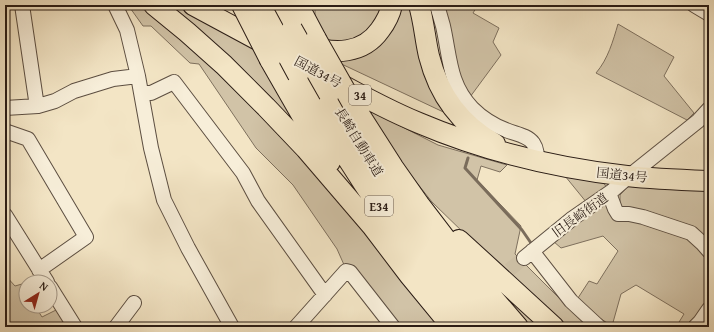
<svg xmlns="http://www.w3.org/2000/svg" width="714" height="332" font-family="'Gentium Book Plus','Noto Serif JP',serif">
  <rect width="100%" height="100%" fill="#f3e5c5"/>
  <filter id="stains"><feTurbulence type="fractalNoise" baseFrequency=".005" numOctaves="4"/><feColorMatrix values="0 0 0 0 .2 0 0 0 0 .09 0 0 0 0 .02 0 0 0 .5 -.17"/></filter>
  <radialGradient id="worn" r=".72"><stop offset=".6" stop-color="#630" stop-opacity="0"/><stop offset="1" stop-color="#630" stop-opacity=".3"/></radialGradient>
  <!-- green -->
  <path fill="#d1c3a7" stroke="#7e705e" d="M128,5h19l59,53 144,151 93,118h-43l-48,-59 -7,-1 -8,-18 -44,-64 -37,-37 -57,-84 -9,-1 -39,-37h-8z
    M164,5h12l81,43 47,87z
    M315,5h70l-11,22 -28,17h-20l-11,-21z
    M398,5h15l41,112 -121,-57z
    M442,5h36l-5,8 26,15 -6,14 8,13 -31,42 -12,-23z
    M618,24l56,33 -10,19 30,37 -7,7 -91,-47c12,-14 17,-32 22,-49z
    M365,108l73,37 69,20 -7,7 -19,-6 -4,14 44,46 -6,28 66,66 9,7h-26l-24,-20 -108,-105 -38,-48z
    M565,176l38,6 4,6 -20,15z
    M630,184l79,5v53l-89,-33v-14z
    M607,204l85,35 13,12 4,14v32l-2,8 -17,22h-14l8,-13 -48,-29 -15,9 -9,32 -20,-13 -14,-15 11,-17 8,3 21,-33 -15,-15 -42,12 -8,-7 43,-33z
    M476,262l69,65h-18z
    M5,275l10,11 7,-2 4,7v15h9l7,11 14,-7 12,17h-63z"/>
  <g fill="none" stroke-linecap="round" stroke-linejoin="round">
    <!-- stream -->
    <path stroke="#7a6c5b" stroke-width="3" d="M468,158l-3,10 57,62 9,13
      M603,323l5,4"/>
    <!-- minor-tunnel -->
    <path stroke="#cbbda2" stroke-width="14" stroke-dasharray="14 7" stroke-linecap="butt" d="M493,283l31,-25"/>
    <defs>
      <path id="minor" d="M22,5l14,95 2,6
        M115,5l12,25 11,46 13,72 13,52 24,48 44,79
        M437,5c2,7 4,14 6,21 7,31 6,58 29,82 10,10 21,17 34,22 9,4 21,5 27,13 4,6 4,12 4,18
        M694,5l15,9
        M141,93h10l23,-11 69,91 15,28 67,94
        M5,108l33,-2 17,-5 19,-10 39,-12 25,-3
        M5,131l23,8 58,98 -47,33
        M609,193l6,16 3,5h11l14,3 48,16 11,10 7,8
        M5,215l42,67
        M532,251l39,50 28,26
        M524,258l49,-40 39,-27 16,-14 70,-56 11,-12
        M50,287l25,40
        M116,327l18,-24
        M296,327l50,-56 4,1 43,55
        M695,327l5,-5 9,-13"/>
      <path id="highway" d="M154,5l33,27 37,33 42,42 40,42 66,77 38,50 42,51
        M193,5l76,41
        M279,5l13,24
        M298,5l18,34
        M419,5c5,17 6,34 10,51 10,40 31,68 66,88
        M308,45c26,10 55,9 72,-15 6,-8 10,-16 12,-25
        M270,60l35,61 25,41
        M298,75c17,30 34,60 53,89 36,58 79,111 123,163
        M335,81c27,15 55,30 84,42 66,28 137,45 208,53 27,3 55,4 82,5
        M329,94l34,57 33,49 65,86 35,41
        M354,106l39,61 26,37 55,72 44,51
        M459,240l95,87"/>
    </defs>
    <!-- minor casing -->
    <use href="#minor" stroke="#5c4e41" stroke-width="16"/>
    <!-- highway casing -->
    <use href="#highway" stroke="#2a1c15" stroke-width="22"/>
    <!-- minor -->
    <use href="#minor" stroke="#f7eed9" stroke-width="14"/>
    <!-- highway -->
    <use href="#highway" stroke="#f3e5c5" stroke-width="20"/>
    <defs>
      <path id="highway-bridge" d="M242,5l28,55
        M264,12l34,63
        M292,29l37,65
        M316,39l38,67"/>
    </defs>
    <!-- highway-bridge casing -->
    <use href="#highway-bridge" stroke="#2a1c15" stroke-width="22" stroke-linecap="butt"/>
    <!-- highway-bridge -->
    <use href="#highway-bridge" stroke="#f3e5c5" stroke-width="20"/>
  </g>
  <g text-anchor="middle" dominant-baseline="central" stroke-width="4" stroke-linejoin="round" paint-order="stroke">
    <!-- shield labels -->
    <g fill="#f7eed9" stroke="#685b50" stroke-width="1">
      <rect x="349" y="85" width="22" height="20" rx="3"/>
      <rect x="365" y="196" width="28" height="20" rx="3"/>
    </g>
    <g font-size="12" font-weight="bold" fill="#2a1c15">
      <text x="360" y="95">34</text>
      <text x="379" y="206">E34</text>
    </g>
    <!-- street labels -->
    <g font-size="13" fill="#2a1c15" stroke="#f7eed9">
      <text transform="translate(318 72) rotate(28)">国道34号</text>
      <text transform="translate(359 142) rotate(58)">長崎自動車道</text>
      <text transform="translate(622 175) rotate(6)">国道34号</text>
      <text transform="translate(580 215) rotate(-36)">旧長崎街道</text>
    </g>
  </g>
  <!-- margin -->
  <rect width="714" height="332" fill="none" stroke="#f3e5c5" stroke-width="20"/>
  <rect x="6" y="6" width="702" height="320" fill="none" stroke="#2a1c15" stroke-width="2"/>
  <rect x="10" y="10" width="694" height="312" fill="none" stroke="#2a1c15"/>
  <!-- north arrow -->
  <g transform="translate(38 294) rotate(37)"><circle r="19" fill="#f7eed9" stroke="#a59a8b"/>
  <path d="M0-3L7 15L0 10L-7 15Z" fill="#8f2418"/>
  <text y="-6" font-size="11" font-weight="bold" text-anchor="middle" fill="#2a1c15">N</text>
  </g>
  <rect width="100%" height="100%" filter="url(#stains)"/>
  <rect width="100%" height="100%" fill="url(#worn)"/>
</svg>
